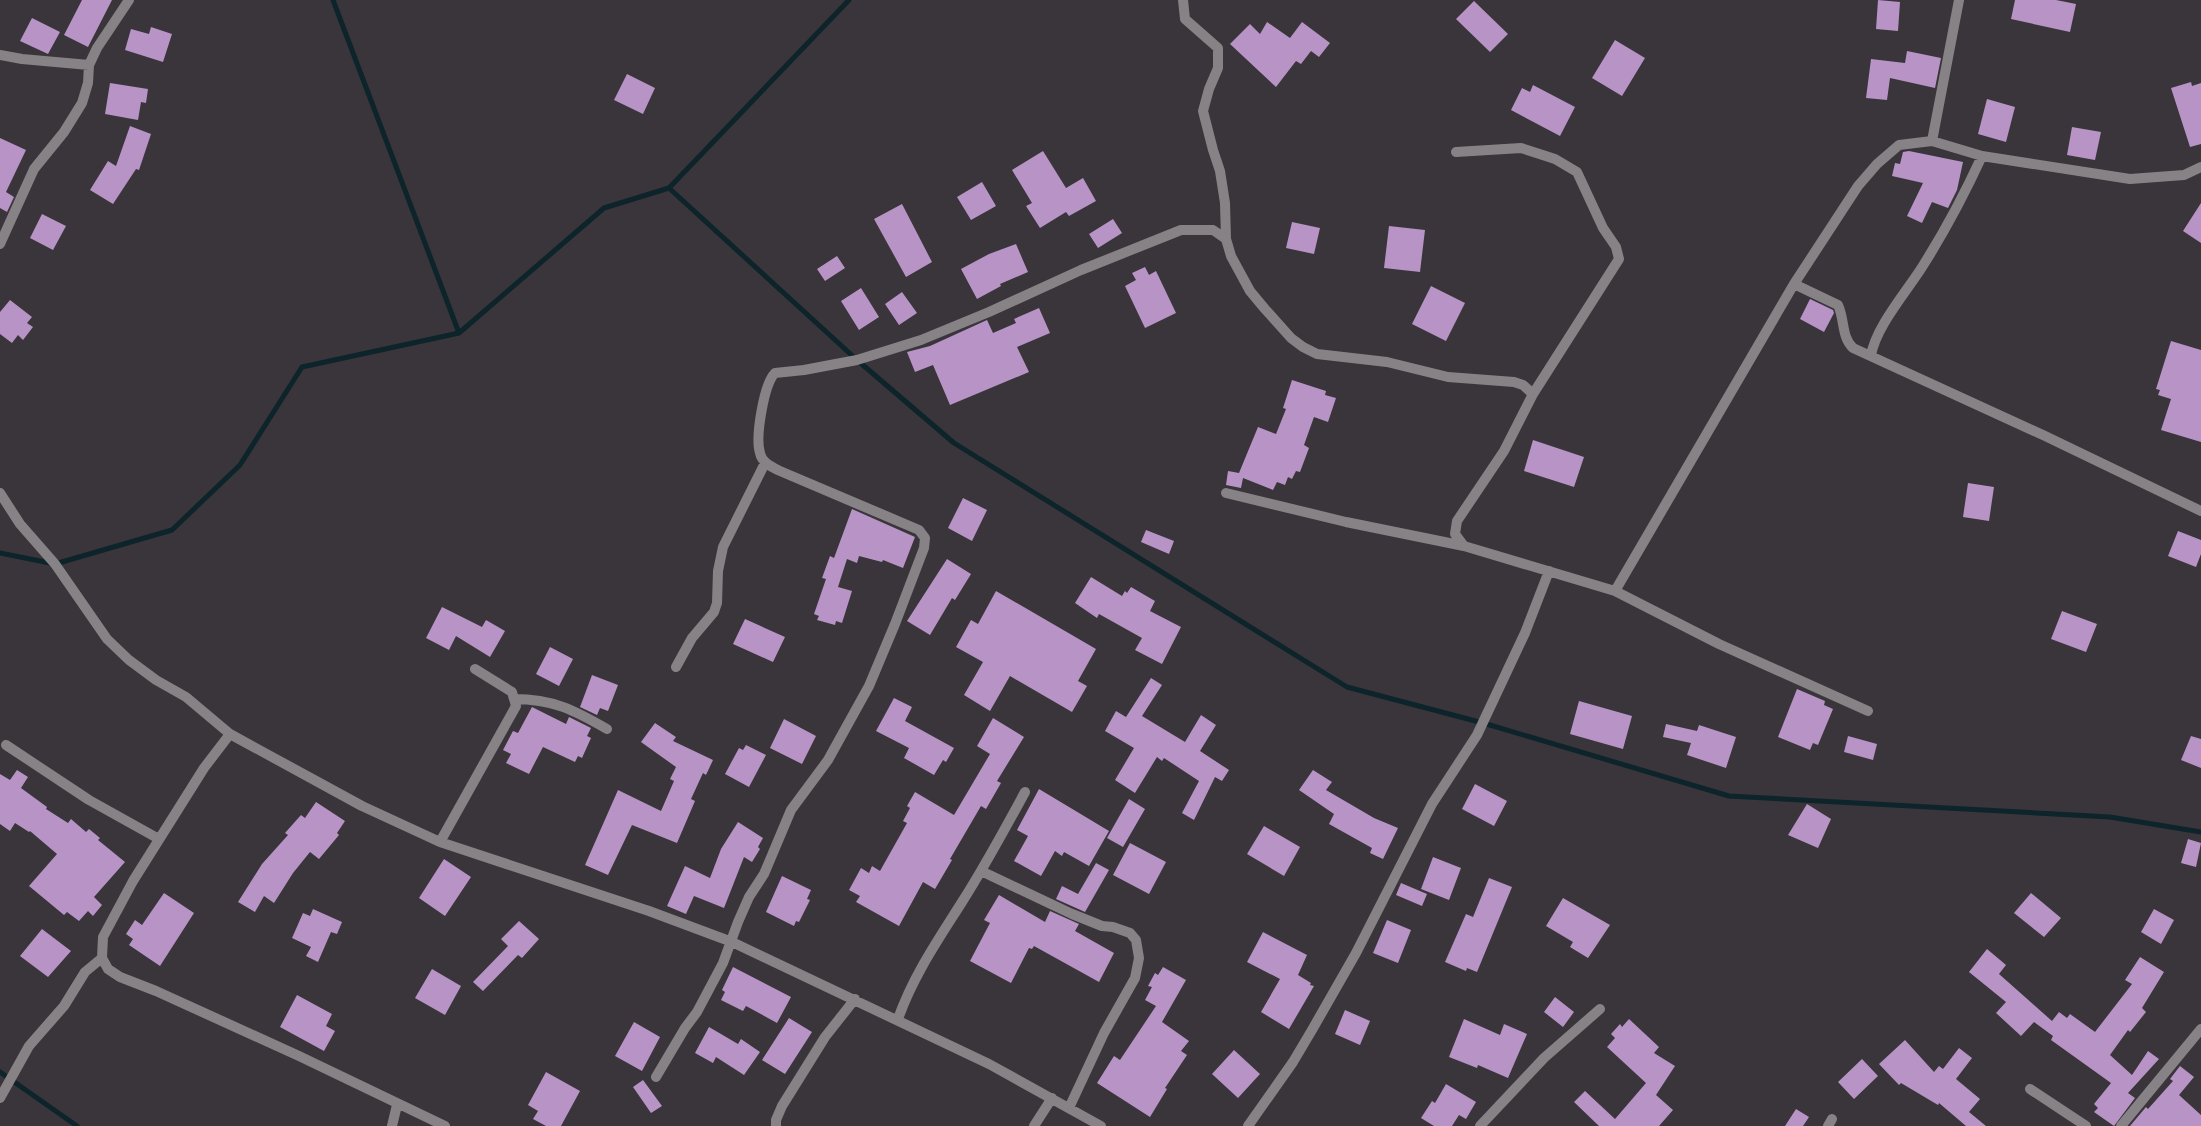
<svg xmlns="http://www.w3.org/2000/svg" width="2201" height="1126" font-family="Helvetica,sans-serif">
  <rect width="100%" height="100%" fill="#39353b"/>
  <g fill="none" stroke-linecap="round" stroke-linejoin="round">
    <!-- stream -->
    <path stroke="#0c242a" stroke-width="5" d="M333,0l126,333
      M669,188l188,172 97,83 393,244 136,36 246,73 381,21 91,15
      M0,553l55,11 117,-34 68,-65 62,-98 157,-34 145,-125 65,-20 180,-188
      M0,1072l77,54"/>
  </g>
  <!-- building -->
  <path fill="#b794c5" d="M82,0h30l-24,47 -24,-12z
    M1878,0l22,2 -2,29 -22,-2z
    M2015,0h41l20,4 -6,28 -59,-13z
    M1474,1l34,33 -18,18 -34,-33z
    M32,18l28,14 -12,22 -28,-13z
    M1267,22l23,16 12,-16 28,21 -11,14 -8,-6 -10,13 -5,-3 -20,26 -46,-43 20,-20 10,10z
    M151,27l21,7 -9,28 -38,-12 6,-21 18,5z
    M1615,40l30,18 -23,38 -30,-18z
    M1907,51l34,7 -6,30 -45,-10 -3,22 -21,-2 5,-39 34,4z
    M627,74l28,14 -12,26 -29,-14z
    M2191,82l1,4 9,-3v61l-11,3 -19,-59z
    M110,83l38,6 -2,14 -5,-1 -3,18 -33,-6z
    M1533,85l42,22 -15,29 -49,-26 11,-22 8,4z
    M1987,99l28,8 -9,35 -28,-8z
    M130,126l21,8 -12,36 -3,-1 -23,35 -23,-14 18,-29 8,5z
    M2072,127l29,5 -6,28 -28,-5z
    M0,138l26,12 -20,42 8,5 -7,15 -7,-4z
    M1043,151l23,37 17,-10 13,23 -27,15 -3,-4 -26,16 -14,-22 6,-3 -20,-33z
    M1909,151l54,11 -6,28 -9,18 -16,-6 -10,21 -15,-7 16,-33 -31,-7 3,-13 5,1 3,-12z
    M982,182l14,24 -25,14 -14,-23z
    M2201,203v40l-18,-12z
    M902,204l30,58 -26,15 -32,-58z
    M42,214l24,12 -13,24 -23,-12z
    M1113,219l9,14 -24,15 -9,-14z
    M1292,222l28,6 -6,26 -28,-6z
    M1389,226l36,4 -5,42 -36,-4z
    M1016,244l12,28 -28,12 1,2 -24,13 -16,-30 28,-15z
    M837,256l8,12 -20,13 -8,-12z
    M1145,267l4,8 7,-4 20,42 -31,15 -20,-42 11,-6 -4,-7z
    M1431,286l34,17 -19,38 -34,-17z
    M861,288l18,29 -20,13 -18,-29z
    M902,292l15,21 -18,12 -14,-21z
    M1810,299l23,11 1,3 -10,19 -24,-13z
    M10,300l22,17 -5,6 6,4 -10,13 -5,-5 -6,8 -12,-9v-22z
    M1039,308l11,25 -33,14 12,25 -79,33 -17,-40 -18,7 -8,-20 23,-6 57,-26 6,13 23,-10 -2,-4z
    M2171,341l30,9v92l-40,-12 10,-31 -13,-4 2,-5 -4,-1z
    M1292,380l34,11 -1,4 11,3 -8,24 -14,-5 -10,28 5,3 -9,24 -4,-1 -4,8 -4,-2 -3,8 -8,-3 -4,8 -30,-12 -2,10 -15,-3 2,-14 11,2 19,-46 18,7 10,-25 -3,-1z
    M1533,440l51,17 -10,30 -50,-16z
    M1968,483l26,4 -5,34 -26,-4z
    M963,498l24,12 -15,31 -24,-13z
    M852,509l63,28 -12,31 -20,-8 -1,2 -23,-6 -2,7 -10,-4 -9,28 14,4 -10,32 -6,-2 -1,4 -18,-5 2,-4 -5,-2 12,-35 -4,-1 8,-22 4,2z
    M1146,530l28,11 -5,13 -28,-12z
    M2178,531l23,9v14l-5,13 -28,-11z
    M947,559l24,15 -16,26 -3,-2 -22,37 -23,-14z
    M1091,577l31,19 3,-5 2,2 4,-6 24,14 -5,10 31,16 -19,37 -27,-14 7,-12 -43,-24 -2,4 -22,-15z
    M996,591l100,58 -18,32 9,5 -15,26 -62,-36 -20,35 -26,-16 19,-33 -27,-15 15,-27 7,4z
    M442,607l40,20 4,-7 19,11 -15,26 -34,-21 -7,14 -23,-12z
    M2062,611l35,13 -11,28 -35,-13z
    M745,619l40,18 -12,25 -40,-18z
    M550,647l23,12 -14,27 -23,-12z
    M592,675l26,10 -10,26 -8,-3 -3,7 -17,-8z
    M1151,678l11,7 -20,31 43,26 16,-27 15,10 -16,26 29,19 -7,11 -7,-4 -21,43 -12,-7 17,-32 -35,-23 -2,3 -5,-4 -22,36 -20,-13 19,-32 -29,-17 11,-20 10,6z
    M1797,689l28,12 -1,4 9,4 -15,36 -5,-2 -3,7 -32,-13z
    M894,698l18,9 -7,14 49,27 -8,14 -3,-2 -9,15 -30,-17 5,-10 -33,-17z
    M1579,701l53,15 -9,33 -53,-15z
    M532,707l34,17 3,-7 22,11 -4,8 4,2 -9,20 -4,-2 -3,6 -32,-15 -14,27 -23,-11 5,-9 -8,-4 10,-19 5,2z
    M993,718l31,19 -27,44 4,2 -15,26 -5,-3 -31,53 2,1 -17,29 -12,-7 -24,44 -43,-24 4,-6 -11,-6 12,-22 8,5 3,-7 8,5 27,-48 -4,-2 7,-13 -3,-2 8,-14 39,23 36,-61 -13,-8z
    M784,719l32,17 -14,28 -32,-16z
    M655,723l21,14 -3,4 40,19 -7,15 -3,-2 -12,26 4,2 -18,42 -45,-18 -24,50 -23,-10 33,-75 43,21 13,-30 -4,-2 6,-12 -35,-25z
    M1666,724l31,7 2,-6 37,12 -10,31 -39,-13 4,-12 -28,-6z
    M1848,736l29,8 -4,16 -29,-8z
    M2191,736l10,3v29l-20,-8z
    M746,745l20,10 -17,32 -24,-13 14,-26 4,2z
    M17,770l11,7 -7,11 26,19 -1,2 22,14 3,-4 15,13 3,-3 11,9 -2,2 27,22 -31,35 8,8 -9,11 -5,-5 -9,10 -12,-9 -3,3 -35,-29 28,-32 -27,-23 -1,1 -14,-9 -5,8 -10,-7v-50l10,6z
    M1313,770l19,12 -6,8 48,28 24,10 -15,31 -13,-6 2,-5 -43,-24 5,-10 -35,-24z
    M1475,784l32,17 -13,25 -32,-17z
    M1039,789l70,42 -20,35 -25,-14 -2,4 -7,-5 -14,25 -27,-15 14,-25 -11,-6z
    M1129,799l16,10 -22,38 -16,-9z
    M316,802l29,19 -8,12 2,2 -20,24 -9,-7 -17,21 -19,30 -10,-7 -9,16 -17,-10 24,-38 26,-29 -3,-2 16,-18 4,3z
    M1807,804l24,15 -13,29 -30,-13z
    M738,822l25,16 -5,9 2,2 -8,13 -8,-5 -20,51 -30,-12 -8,18 -19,-8 18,-40 25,12 11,-29z
    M1264,826l36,21 -16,29 -37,-22z
    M2188,839l13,4 -5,24 -15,-4z
    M1130,843l36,19 -17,32 -36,-19z
    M1433,857l28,11 -12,32 -28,-11z
    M444,859l27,18 -26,39 -26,-18z
    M1096,863l13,7 -24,42 -29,-13 6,-13 16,8z
    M782,876l29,14 -4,9 3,1 -11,22 -3,-1 -2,5 -28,-14z
    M1489,878l23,9 -35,85 -10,-4 -1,3 -21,-9 21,-48 7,3z
    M1401,883l26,11 -5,12 -26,-11z
    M164,893l30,20 -34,53 -31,-21 4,-6 -7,-5 9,-14 7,5z
    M2031,893l30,25 -17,19 -30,-24z
    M999,895l46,27 5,-11 29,13 -4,7 39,22 -15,29 -65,-36 -2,3 -3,-1 -18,35 -41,-22 20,-38 -6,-3z
    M1563,898l47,27 -22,33 -18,-11 3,-5 -27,-16z
    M313,909l29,13 -5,12 -6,-2 -13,30 -12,-6 5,-9 -19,-9 11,-25 7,3z
    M2154,909l20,11 -13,24 -20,-12z
    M1387,920l24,10 -13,33 -25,-10z
    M519,921l20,18 -17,19 -4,-3 -35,36 -10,-9 35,-36 -7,-7z
    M42,929l29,22 -23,26 -28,-21z
    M1263,932l44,23 -9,20 13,8 -1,2 4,1 -25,43 -28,-17 19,-33 -33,-17z
    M1987,949l19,16 -7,9 53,47 7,-9 8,6 3,-4 25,18 37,-48 -7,-4 15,-23 24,15 -22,36 4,4 -16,20 -2,-2 -18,25 22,20 16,-24 11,8 -31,34 7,5 -21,28 -20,-14 4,-4 -4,-4 17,-21 -60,-43 2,-4 -19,-14 -13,14 -25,-23 10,-11 -37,-30z
    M733,967l58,30 -14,26 -31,-17 -3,5 -22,-11 4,-8 -3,-2z
    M1163,967l23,13 -24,42 27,19 -8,10 6,4 -22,33 2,1 -17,28 -53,-34 17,-27 6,4 36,-54 -11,-6 7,-13 -4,-1 7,-13 3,2z
    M432,969l29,17 -16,29 -30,-17z
    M297,995l35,19 -6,12 9,5 -11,20 -44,-24z
    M1555,997l19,15 -11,15 -19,-15z
    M1345,1010l25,11 -10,24 -25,-11z
    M789,1018l23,14 -27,42 -23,-14z
    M1464,1019l36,16 4,-11 23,10 -19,44 -30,-13 -1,3 -28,-11z
    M1629,1019l30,28 -5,6 21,13 -19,29 17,15 -14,16h-60l-25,-24 11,-11 30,28 31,-36 -39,-36 8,-9 -4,-4 9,-10 2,3z
    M634,1022l26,15 -18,34 -27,-15z
    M709,1027l29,17 3,-5 19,13 -16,23 -28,-18 -3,6 -18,-10z
    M1905,1040l29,32 5,-6 4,3 16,-21 13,10 -16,21 24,20 -11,13 17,14h-20l-27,-23 -1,2 -37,-22 -2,2 -20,-21z
    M1234,1050l26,24 -22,24 -26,-24z
    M1862,1059l16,17 -24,23 -16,-17z
    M2180,1066l14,11 -15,18 22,20v11h-71l16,-19 2,2 25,-28 -3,-2z
    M546,1072l34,19 -19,35h-15l-13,-7 5,-8 -10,-6z
    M643,1080l19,26 -11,7 -18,-26z
    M1446,1084l30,18 -10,17 -7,-4 -7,11h-18l-13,-8 11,-17 3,2z
    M1796,1109l13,8 -6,9h-18z"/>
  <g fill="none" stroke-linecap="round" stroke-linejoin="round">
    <!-- street -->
    <path stroke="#868285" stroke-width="10" d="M1183,0l2,19 33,29v20l-9,21 -6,22 10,39 7,21 5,32 1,36 5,17 19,35 15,18 26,29 12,9 14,7 70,8 61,15 66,5 9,3 10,9
      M0,55l22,4 67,6
      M1932,141l27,-141
      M1456,152l65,-4 34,11 22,13 26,56 13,19 3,12 -86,135 -29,57 -47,70 -2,13 9,12
      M0,244l34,-75 30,-37 18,-29 6,-20 1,-18 8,-17 32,-48
      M1794,284l44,21c7,15 3,31 15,43l190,87 158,76
      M1871,356c4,-29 38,-67 53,-92 22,-35 41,-71 58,-108
      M0,493l20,31 35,40 52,75 22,21 27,20 30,17 44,37 132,72 78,36 209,69 83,31 257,122 112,62
      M1226,493l120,29 118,24 151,45 104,53 149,67
      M1615,591l179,-307 64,-98 19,-22 22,-19 33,-4 50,15 148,23 54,-4 17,-8
      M676,667l16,-29 22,-26 3,-9 1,-32 5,-24 42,-84
      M514,699c39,0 60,11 93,30
      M230,734l-26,34 -71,113 -30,56 -1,21 6,11 12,8 36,14 143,65 146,70
      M6,745l83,55 70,39
      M440,842l76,-136 -4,-14 -37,-23
      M981,871l91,43 30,12 11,1 17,6 6,7 3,18 -4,20 -31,55 -35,75
      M898,1019c15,-43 40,-79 64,-117 23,-36 43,-73 63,-110
      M656,1077l29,-49 12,-16 26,-49 15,-41 11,-25 15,-23 27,-64 37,-50 41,-74 26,-62 29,-76 1,-10 -6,-8 -139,-59c-8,-4 -18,-8 -20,-18 -5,-16 4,-69 15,-80l29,-3 53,-10 64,-20 68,-28 92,-42 100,-40h32l13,9
      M2030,1089l56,37
      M0,1098l29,-52 35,-40 21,-34 17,-14
      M392,1126l5,-21
      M776,1126v-6l6,-14 43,-69 30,-38
      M1034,1126l18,-28
      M1248,1126l45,-64 19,-32 44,-77 76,-149 45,-69 48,-102 24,-62
      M1480,1126l64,-68 56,-49
      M1828,1126l4,-7
      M2121,1126l80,-97"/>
  </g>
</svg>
